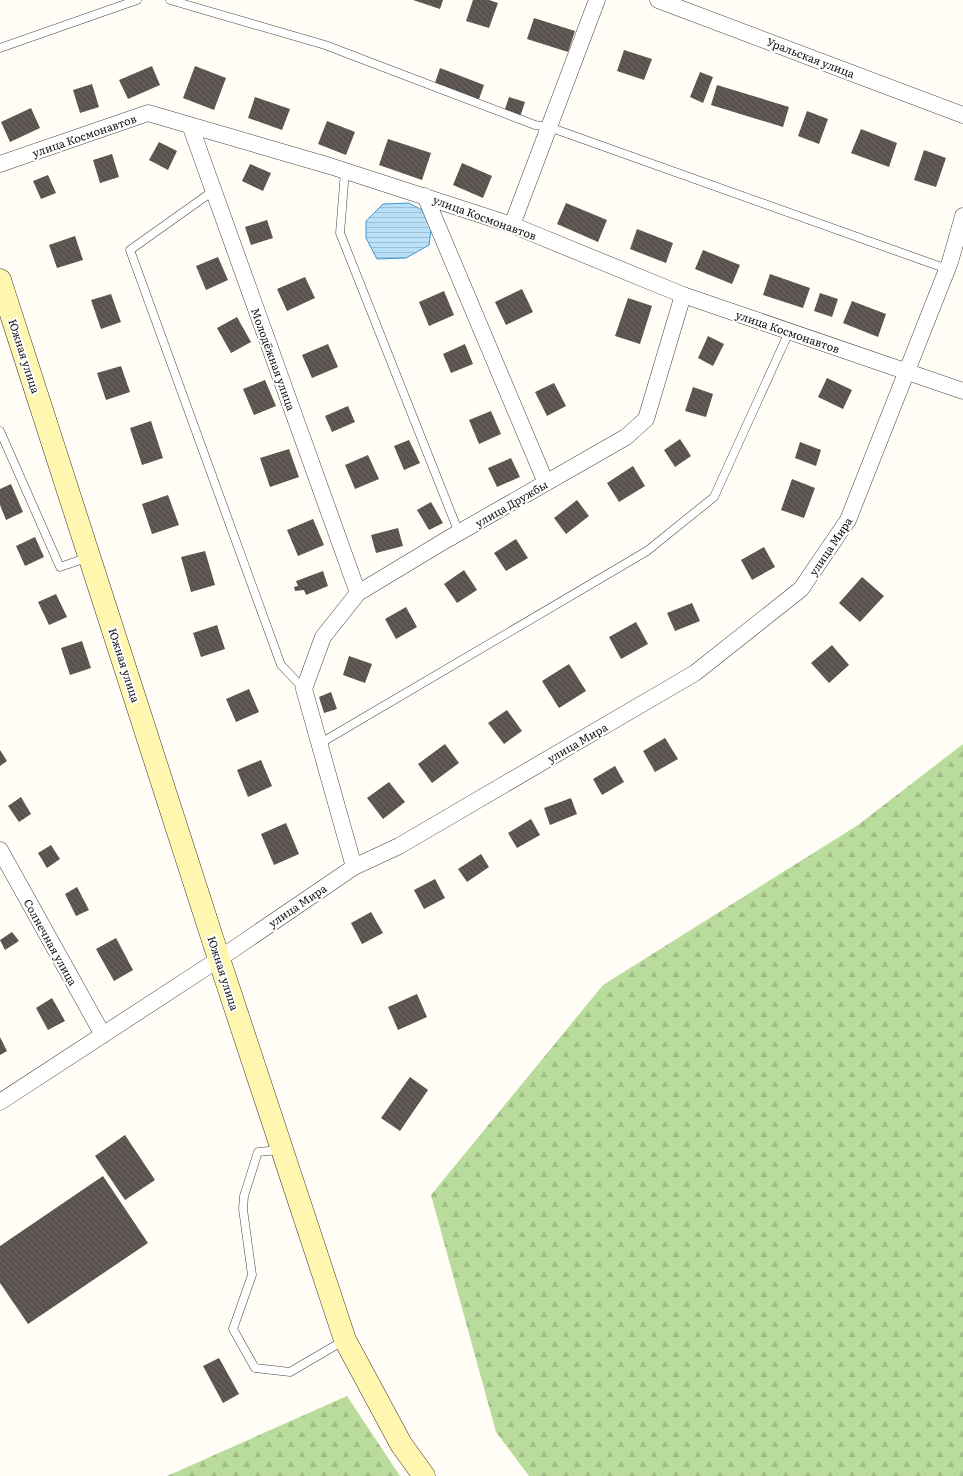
<svg xmlns="http://www.w3.org/2000/svg" width="963" height="1476" font-family="Literata,serif">
  <defs>
    <pattern id="forest-firs" width="22" height="20" patternUnits="userSpaceOnUse"><rect width="22" height="20" fill="#b9dc9c"/><path d="M5 1l3.5 6h-7zM16 11l3.5 6h-7z" fill="#9ebc85"/></pattern>
    <pattern id="water-rules" width="6" height="5" patternUnits="userSpaceOnUse"><rect width="6" height="5" fill="#b9e0f7"/><path d="M0 2.5h6" fill="none" stroke="#9ebfd3"/></pattern>
    <pattern id="building-back-hatch" width="6" height="6" patternUnits="userSpaceOnUse"><rect width="6" height="6" fill="#5a524d"/><path d="M-1 5l2 2M0 0l6 6M5-1l2 2" fill="none" stroke="#6d6662"/></pattern>
  </defs>
  <rect width="100%" height="100%" fill="#fffdf5"/>
  <!-- forest -->
  <path fill="url(#forest-firs)" d="M963,744v732h-434l-33,-44 -65,-237 172,-210 255,-160z
    M347,1396l53,80h-233z"/>
  <!-- water -->
  <path fill="url(#water-rules)" stroke="#3f96cf" d="M409,203l24,13 -4,29 -23,13 -29,1 -11,-21v-17l17,-17z"/>
  <!-- building -->
  <path fill="url(#building-back-hatch)" d="M413,0h30l-3,9z
    M473,0h16l9,3 -9,25 -23,-7z
    M534,18l41,13 -7,21 -41,-13z
    M624,50l28,9 -8,21 -27,-9z
    M152,66l8,19 -32,14 -9,-19z
    M195,66l31,12 -12,32 -31,-12z
    M440,68l44,17 -6,17 -44,-16z
    M700,72l13,5 -10,26 -13,-6z
    M92,84l7,23 -19,6 -7,-23z
    M717,85l72,22 -6,20 -72,-22z
    M255,97l35,12 -8,21 -34,-12z
    M509,97l16,5 -5,15 -16,-5z
    M31,108l9,20 -30,14 -9,-20z
    M807,111l21,8 -9,25 -21,-8z
    M327,121l28,11 -9,23 -28,-11z
    M861,129l36,14 -8,24 -38,-14z
    M388,139l43,14 -9,27 -43,-15z
    M159,142l18,9 -9,19 -19,-10z
    M924,150l22,8 -10,29 -22,-7z
    M112,154l7,23 -19,6 -7,-23z
    M462,163l30,13 -9,22 -30,-13z
    M250,164l21,9 -8,18 -21,-10z
    M48,175l8,18 -15,6 -8,-18z
    M566,203l41,17 -9,22 -41,-18z
    M267,220l6,18 -22,7 -6,-18z
    M637,229l36,14 -7,20 -36,-14z
    M75,236l8,24 -26,8 -8,-23z
    M703,250l37,15 -8,19 -37,-15z
    M218,257l10,23 -22,10 -10,-24z
    M770,274l40,14 -7,20 -40,-13z
    M305,277l10,21 -28,13 -10,-22z
    M522,289l11,23 -27,13 -11,-23z
    M444,291l10,24 -25,11 -10,-24z
    M820,293l18,6 -6,18 -18,-6z
    M111,294l10,28 -20,7 -10,-29z
    M628,298l24,8 -12,38 -25,-8z
    M852,301l34,13 -8,23 -35,-14z
    M237,317l14,25 -20,11 -14,-25z
    M708,336l16,8 -11,22 -15,-8z
    M328,344l10,23 -26,11 -10,-23z
    M465,344l8,20 -22,9 -8,-19z
    M121,366l9,26 -24,8 -9,-27z
    M827,378l25,12 -9,19 -25,-12z
    M265,380l11,26 -22,9 -11,-26z
    M554,383l12,23 -19,10 -12,-24z
    M693,387l20,7 -7,23 -21,-6z
    M348,406l7,16 -23,10 -7,-16z
    M491,411l10,23 -22,10 -10,-24z
    M151,421l12,37 -21,7 -12,-37z
    M680,439l11,17 -16,11 -11,-17z
    M409,440l11,23 -16,7 -10,-24z
    M800,442l21,8 -5,16 -21,-8z
    M289,449l10,28 -29,10 -10,-29z
    M368,455l11,24 -24,10 -10,-24z
    M511,458l9,19 -23,10 -9,-19z
    M633,466l12,20 -26,16 -12,-19z
    M792,479l23,9 -11,30 -23,-8z
    M11,484l12,28 -17,8 -6,-15v-16z
    M168,495l11,30 -27,9 -10,-30z
    M577,500l12,16 -23,18 -12,-16z
    M431,502l12,21 -14,7 -12,-20z
    M313,519l11,26 -26,11 -11,-26z
    M398,528l5,18 -27,7 -5,-18z
    M35,537l9,20 -19,9 -9,-20z
    M516,539l12,19 -22,13 -12,-18z
    M764,547l11,20 -23,13 -11,-20z
    M205,551l10,34 -24,7 -10,-35z
    M464,570l13,20 -20,13 -13,-19z
    M323,571l5,15 -22,9 -2,-5 -9,1 -1,-4 4,-1 -2,-5z
    M862,577l22,19 -24,26 -21,-19z
    M56,594l11,23 -18,8 -11,-23z
    M692,603l8,18 -25,10 -8,-18z
    M406,607l11,20 -21,12 -11,-20z
    M636,622l12,22 -27,15 -12,-22z
    M217,625l8,24 -24,8 -8,-24z
    M82,641l9,27 -21,7 -9,-27z
    M832,645l17,20 -20,18 -18,-20z
    M349,656l23,8 -7,19 -22,-8z
    M569,664l17,27 -27,17 -17,-27z
    M249,689l10,23 -23,10 -10,-23z
    M331,692l6,17 -13,4 -5,-16z
    M507,710l15,21 -18,13 -16,-21z
    M665,738l13,21 -23,13 -12,-21z
    M445,744l14,19 -27,20 -14,-19z
    M0,750l7,11 -7,5z
    M261,760l11,26 -24,11 -11,-27z
    M615,766l9,16 -22,13 -9,-16z
    M389,782l16,20 -22,17 -16,-21z
    M21,797l10,17 -12,8 -11,-16z
    M571,798l6,16 -27,11 -6,-17z
    M531,819l9,16 -23,13 -9,-15z
    M286,823l13,31 -25,11 -13,-31z
    M51,845l9,14 -13,9 -9,-15z
    M481,854l8,13 -22,15 -9,-13z
    M435,879l10,19 -21,11 -10,-19z
    M77,887l12,23 -13,6 -11,-22z
    M371,912l12,21 -21,11 -11,-21z
    M12,932l7,9 -14,9 -5,-10z
    M116,938l17,32 -19,11 -18,-32z
    M417,994l10,23 -29,13 -10,-23z
    M52,998l13,23 -17,9 -12,-22z
    M0,1037l7,14 -7,4z
    M410,1077l18,13 -28,41 -19,-13z
    M125,1135l30,45 -30,20 -30,-44z
    M103,1176l45,67 -120,81 -28,-41v-37z
    M219,1358l20,36 -16,9 -20,-37z"/>
  <g fill="none" stroke-linecap="round" stroke-linejoin="round">
    <defs>
      <path id="service" d="M170,0l155,45 210,80 14,2 398,142
        M0,48l137,-48
        M345,171l-5,62 119,300
        M213,191l-83,59 151,415 23,24
        M0,431l60,136 29,-10
        M319,744l328,-193 67,-54 75,-165
        M280,1150l-22,2 -14,44 -1,13 9,66 -19,54 22,39 35,4 53,-31"/>
      <path id="minor" d="M658,0l305,115
        M190,125l168,468
        M0,164l148,-51 182,53 182,59 171,70 280,96
        M425,196l121,287
        M512,225l85,-225
        M0,850l103,185
        M354,867l-50,-178 19,-52 35,-44 88,-53 180,-103 20,-18 37,-124
        M0,1102l219,-143 135,-92 45,-21 296,-173 106,-84 47,-69 102,-258 13,-46"/>
      <path id="secondary" d="M0,280l219,679 126,381 56,104 23,32"/>
    </defs>
    <!-- service casing -->
    <use href="#service" stroke="#444" stroke-width="9"/>
    <!-- minor casing -->
    <use href="#minor" stroke="#444" stroke-width="17"/>
    <!-- secondary casing -->
    <use href="#secondary" stroke="#333" stroke-width="23"/>
    <!-- service -->
    <use href="#service" stroke="#fff" stroke-width="8"/>
    <!-- minor -->
    <use href="#minor" stroke="#fff" stroke-width="16"/>
    <!-- secondary -->
    <use href="#secondary" stroke="#fff6b0" stroke-width="22"/>
  </g>
  <g text-anchor="middle" dominant-baseline="central" stroke-width="4" stroke-linejoin="round" paint-order="stroke">
    <!-- street labels -->
    <g font-size="11" fill="#111" stroke="#fff">
      <text transform="translate(811 57) rotate(21)">Уральская улица</text>
      <text transform="translate(84 135) rotate(-19)">улица Космонавтов</text>
      <text transform="translate(485 217) rotate(20)">улица Космонавтов</text>
      <text transform="translate(788 331) rotate(19)">улица Космонавтов</text>
      <text transform="translate(25 356) rotate(72)">Южная улица</text>
      <text transform="translate(274 359) rotate(70)">Молодёжная улица</text>
      <text transform="translate(511 503) rotate(-30)">улица Дружбы</text>
      <text transform="translate(830 546) rotate(-56)">улица Мира</text>
      <text transform="translate(125 665) rotate(72)">Южная улица</text>
      <text transform="translate(577 742) rotate(-30)">улица Мира</text>
      <text transform="translate(297 905) rotate(-34)">улица Мира</text>
      <text transform="translate(51 942) rotate(61)">Солнечная улица</text>
      <text transform="translate(224 973) rotate(72)">Южная улица</text>
    </g>
  </g>
</svg>
